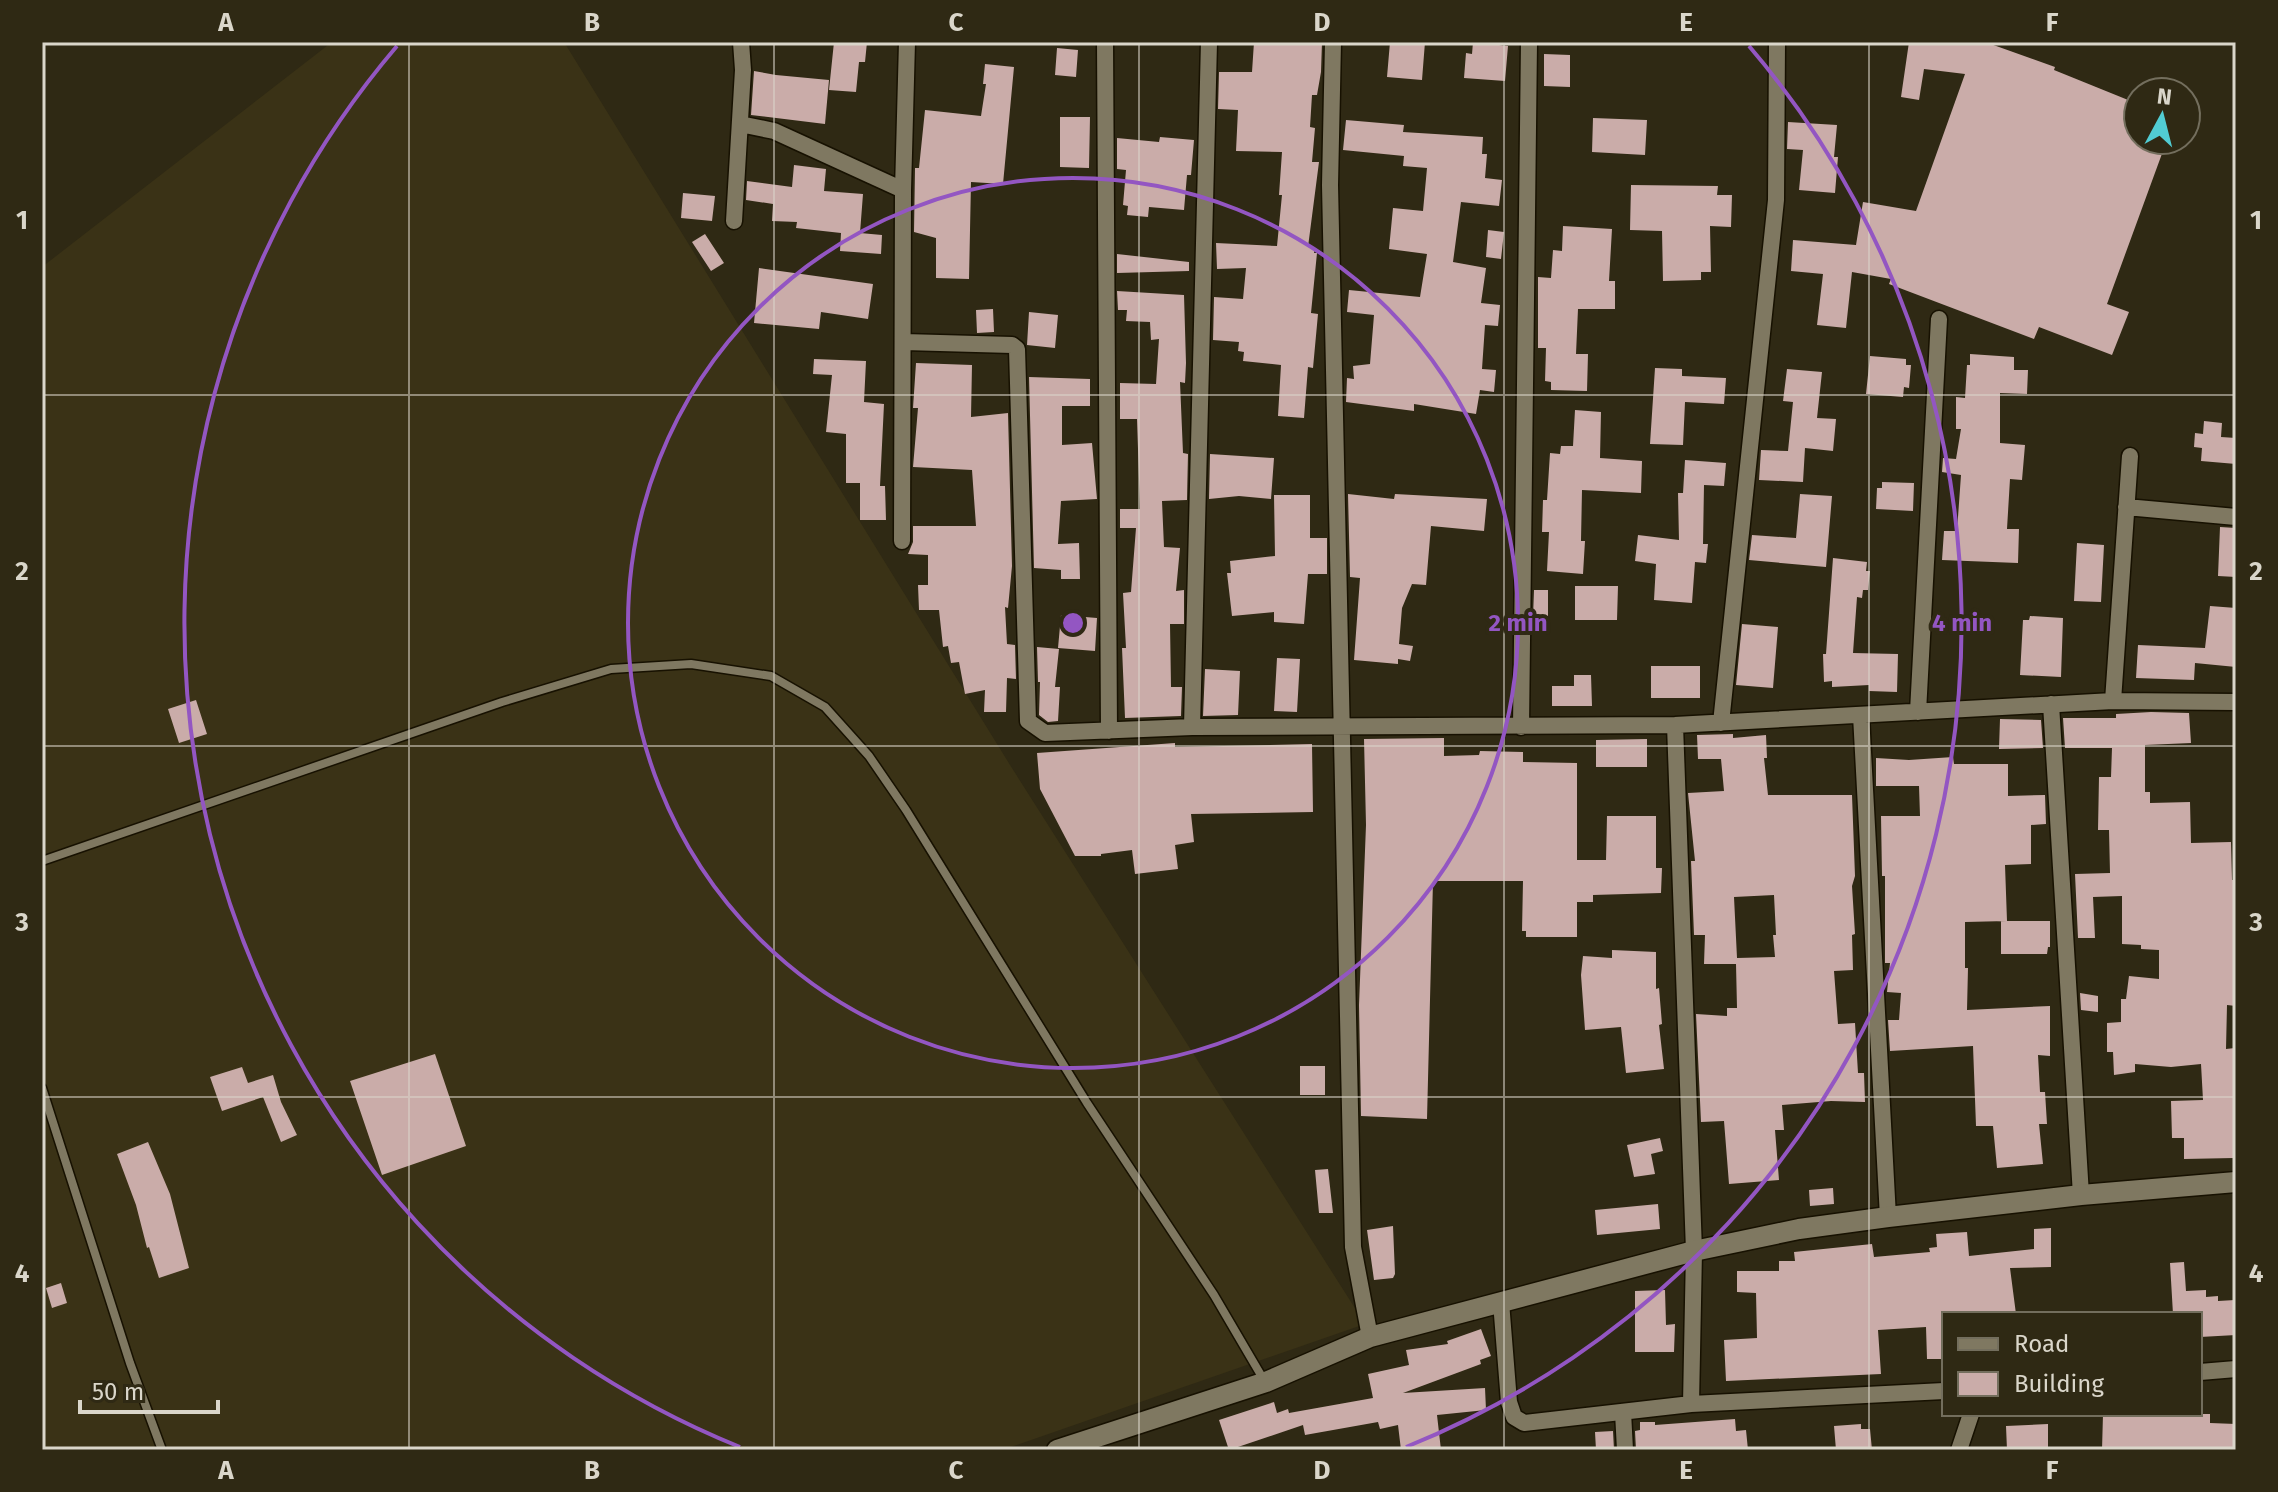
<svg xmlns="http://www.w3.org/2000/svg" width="2278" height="1492" font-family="'Fira Sans',sans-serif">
  <rect width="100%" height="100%" fill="#2f2914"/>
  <!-- built -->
  <path fill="#3a3216" d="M332,42h232l446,723 355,559 -363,126h-960v-1183z"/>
  <!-- building -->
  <path fill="#caaca9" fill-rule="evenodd" d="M834,42h33l-2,20h-6l-3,30 -27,-2z
    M1254,42h68l-1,30 -4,23h-5l-2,32 5,1 -3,34h7l-11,85 7,1 -1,5h3l-6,60 7,1 -5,54 -5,-1 -4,51 -26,-2 3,-51 -38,-4 1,-9 -6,-1 1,-9 -26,-2 1,-43 29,2 3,-31 -29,1 -1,-26 61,3 5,-51h-3l3,-43 -46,-1 2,-41 -20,-1 1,-37h33z
    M1390,42h35l-3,38 -35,-3z
    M1473,42l35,4 -3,35 -41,-3 2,-25 6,1z
    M1909,42h76l70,25 -1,3 84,34v36h29l-60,164 22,8 -17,43 -73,-28 -5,12 -145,-55 2,-5 -39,-7 -6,56 -29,-3 6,-51 -32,-3 2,-31 63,5 7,-43 53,9 49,-137 -41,-5 -5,31 -18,-3z
    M1057,48l21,2 -2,27 -21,-2z
    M1544,54l26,1v32l-26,-1z
    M985,64l29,3 -11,117 -32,-2 -2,97 -33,-1v-40l-22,-6 1,-64h4l6,-58 56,6 5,-32h-3z
    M754,71l22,4 53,5 -4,44 -74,-9z
    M1060,117h30l-1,51 -29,-1z
    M1593,118l54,2 -2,35 -53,-3z
    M1346,120l58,5 -1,7 80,5 -1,17h5l-2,24 17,2 -3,26 -38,-4 -8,60 33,6 -5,35 19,2 -2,21 -13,-1 -3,44 14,1 -2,22 -14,-2 -4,24 -62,-10v7l-68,-9 1,-24 7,1 -1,-13 17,-2 4,-49 -27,-3 2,-22 71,7 7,-43 -38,-5 4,-41 30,3 4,-43 -24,-2 1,-10 -61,-6z
    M1788,122l49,3 -3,32h4l-3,36 -36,-3 4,-40 -16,-1z
    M1160,137l34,3 -3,35h-4l-3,35 -35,-3 -1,10 -21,-2 1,-9 -5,-1 3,-35 -9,-1v-31l42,4z
    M794,165l32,4 -2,22 39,3 -3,39 22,2 -1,19 -41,-3 1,-18 -45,-5 1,-6 -25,-1 1,-17 -27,-4 1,-19 45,6z
    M1631,185l87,1 -1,9h15l-1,32 -21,-1 1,46h-10v8l-38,1 -1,-50 -32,-1z
    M683,193l32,3 -3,25 -31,-3z
    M1563,226l49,3 -3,52h6v28h-37l-2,45h12l-1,37 -36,-1v-8l-6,-1 1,-33h-8v-71l13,1 2,-28 9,1z
    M1488,230l16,2 -3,27 -15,-2z
    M705,234l19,29 -13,8 -19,-29z
    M1117,254l72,8v9l-72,2z
    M759,268l114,16 -5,35 -47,-7 -2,17 -65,-6z
    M1117,291l67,4 2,68 -1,20 -5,-1 3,71 5,1 -1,46 -25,1 2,46 16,1 -4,43 8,-1v34h-14l1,63h11l-1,29 -56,2 -3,-70h4l-3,-55 8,-1 5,-64h-16v-19h20l-3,-90h-17v-36l36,1 3,-45 -8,1 -1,-18 -24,-1 1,-11h-9z
    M993,309l1,23 -17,1 -1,-23z
    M1029,312l29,3 -3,33 -28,-3z
    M1970,354l44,3v13h14l-1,24 -27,-1v50l25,2 -3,35 -12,-1 -3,50h12l-1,34 -76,-3 2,-29h13l4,-56 -19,-3 1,-14 13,1 5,-30h-5v-32l9,1 2,-33h3z
    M1870,356l36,3v6h5l-2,23 -5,-1 -1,10 -37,-3z
    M814,359l52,2 -2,41 20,2 -4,82h5l1,34h-26v-37h-14v-49l-20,-2 6,-57 -19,-1z
    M916,363l56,2 -1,52 37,-4 4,153 -4,42 -3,-1 2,37 8,1 1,34 -9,-1 -1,34h-22l1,-22 -20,4 -6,-32 -8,1 -3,-17 -5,1 -4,-37h-20l-1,-25h10v-30l-20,-1 5,-12v-16h63l-4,-56 -59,-3 5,-59h-5z
    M1655,368l27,1v7l44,2 -2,26 -39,-2 -2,43 -33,-1z
    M1787,369l35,3 -5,46 19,1 -3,32 -28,-3 -2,34 -44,-2 2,-30 27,1 5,-49 -10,-1z
    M1029,377l61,2v27h-28v39l30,-2 5,56 -36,2 -3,43 21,-1 1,36h-19v-9l-27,-2z
    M1575,410l26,2 -1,46 42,3 -1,32 -59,-3 -1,51h4l-2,33 -36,-3 2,-39h-7l1,-32h4l3,-47 10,1 1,-8h12z
    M2204,421l18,2 -1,14 15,1v26l-35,-3 1,-13 -8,-1 1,-14 8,1z
    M1210,454l64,4 -3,41 -32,-3 -30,3z
    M1685,460l41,3 -2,23 -20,-1 -1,59h5l-2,19 -11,-1 -3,41 -38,-3 2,-36 -21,-3 3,-26 41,5 -1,-47h5z
    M1882,482l32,1 -1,28 -37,-2 1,-21h5z
    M1348,494l46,5 1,-5 92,5 -3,32 -53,-5 -5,59 -14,-1 -10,24 -3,36 14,2 -3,15 -12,-2v5l-44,-4 6,-82 -10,-1z
    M1800,494l32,2 -6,71 -77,-7 3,-25 44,3z
    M1274,495h36v43h17v36h-19l-4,50 -30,-2v-10l-42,4 -5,-43h4l-1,-12 45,-5z
    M2220,527l16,1v49l-18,-1z
    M2077,543l27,2 -3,57 -27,-1z
    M1833,558l34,4 -1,9h4l-2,19h-5l-1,8 -5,-1 -4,56 45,1 -1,38 -28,-1v-6l-37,2v-6l-8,1 -1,-28h3z
    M1575,586h43l-1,34h-42z
    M1534,590h14v27h-15z
    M2210,606l26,2v59l-41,-4 -1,17 -58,-2 2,-33 67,3z
    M1061,615l36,3 -2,33 -37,-3z
    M2030,616l33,2 -2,59 -41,-2 3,-55h6z
    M1742,624l36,3 -5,61 -37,-3z
    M1037,647l22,2 -4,38h5l-2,34 -10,1 -9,-7 1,-33h-2z
    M1277,658l23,1 -3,53 -23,-1z
    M1651,666h49v32h-49z
    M1205,669l35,2 -2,44 -35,1z
    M1574,675h17l1,31h-40v-20h22z
    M196,700l11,34 -28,9 -11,-34z
    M2151,712l38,1 2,30 -46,2v47h5v11l40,-1 1,41 40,-1 1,38h2l-1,43h3l-2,41h2v42l-9,-1 -1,44 9,-1 -1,110 -50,1v-21h-12l-1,-37 32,-1 -2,-36 -30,3 -36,-3v8l-21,3 -1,-23h-6v-29l14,-1v-23h5l3,-23 30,3v-29l-18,-1v-4l-19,-1v-48l-29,1 2,41h-17l-3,-64 35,-1 -1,-43h-11l1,-53h12l1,-29h-47l-2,-30h53v-4z
    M2000,719l41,1 2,28 -44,1z
    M1733,734v4l33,-3 1,23h-3l4,37h84l3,81 -3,10 3,48 -3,1 1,35 -19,1 4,53 17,-1 3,50h6l1,29 -34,-1 -49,4 2,25h-9l4,50 -50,4 -5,-63 -23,1 -5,-108 31,2v-8h10l-1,-44h-32l1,-29h-11l-3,-74h4l-7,-68 36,-2 -3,-32h-23l-1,-24zM1774,895l2,40h-3l2,22 -38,1 -3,-61z
    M1444,738v18l35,-1 1,-4 43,1v10l54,1v97h29l1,-44h49v52h6l-1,25 -68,2v7h-16v35h-51v-6h-4l1,-50h-90l-6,238 -66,-3 -2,-111 7,-180 -2,-86z
    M1647,739v28h-51v-27z
    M1175,743v4l137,-3 1,68 -122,2 3,28 -19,3 3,24 -43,5 -3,-24 -31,4v2h-26l-35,-67 -3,-36z
    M1953,757l1,7h54v32l37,-1 1,29 -15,1v39l-26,1 2,56 -42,1v46h3l-1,42 83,-4v50l-12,-1 2,37h5l2,32h-8l4,40 -46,4 -4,-42h-17l-3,-80 -83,5 -2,-31h11l2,-27 -14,-1 3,-29h-5v-87h-3l-1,-60h39l-1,-30h-43v-28l33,2z
    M2001,921h49v26h-2l-1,7h-46z
    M1612,950l44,2v37l3,-1 3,36 -3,1 5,44 -38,4 -5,-46 -36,3 -4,-55 2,-19 29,2z
    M2080,993l18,3v16l-17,-2z
    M435,1054l31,92 -84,29 -32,-94z
    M1300,1066h25v29h-25z
    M242,1067l6,16 25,-8 8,27 16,33 -16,7 -18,-45 -41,14 -12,-34z
    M1660,1138l3,13 -12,3 4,20 -21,3 -7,-32z
    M148,1142l22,52 19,74 -30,10 -10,-31 -2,1 -11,-43 -19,-51z
    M1328,1169l5,44h-14l-4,-43z
    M1833,1188l1,16 -24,2 -1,-16z
    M1658,1204l2,25 -63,6 -2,-25z
    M1393,1226l2,48 -2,4 -19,2 -7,-50z
    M2051,1228v39l-41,1 6,46h-72v45h-17l-1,-32 -48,3 3,44 -155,7 -2,-41 33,-2 -1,-45 -19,-1v-21h42v-10h16l-1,-9 78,-8 2,13 56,-5 -1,-4 8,-1 -1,-13 31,-2 2,24 65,-7v-20z
    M2184,1262l2,29 20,-1v7l12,-1v5l17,-1 1,35 -36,2v-23h-27l-3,-51z
    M61,1283l6,20 -15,5 -6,-20z
    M1665,1290l1,35 9,-1 -1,28h-39v-61z
    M1481,1329l10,27 -11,4 1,4 -78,29 82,-5 1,22 -49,5 4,35h-40l-3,-25 -18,4 -2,-7 -73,13 -2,-10 -74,25 -10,-30 55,-18 3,11 11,-4 1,4 84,-15 -5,-24 41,-9 -3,-15 42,-6 -1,-3z
    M2103,1414h107v9l26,1v26h-134z
    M1735,1419l1,12 10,-1 2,20h-112l-1,-19 5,-1v-8h15v3z
    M1861,1424v5h9l2,21h-36l-2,-24z
    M2048,1424v26h-41l-1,-24z
    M1613,1431l1,19h-18l-1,-18z"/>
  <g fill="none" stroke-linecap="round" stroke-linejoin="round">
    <defs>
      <path id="lane" d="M42,861l460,-159 109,-33 80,-5 80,12 54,31 44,49 37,54 181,293 127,192 51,87
        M42,1088l88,275 32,87"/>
      <path id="street" d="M1105,42l4,689
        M1333,42l-3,143 23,1062 17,90
        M740,124l34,7 129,59
        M734,221l9,-151 -2,-28
        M904,342l108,3 5,4 11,372 17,12 147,-6 483,-2 438,-24 123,1
        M2126,507l110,10
        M902,541l1,-351 4,-148
        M2113,701l17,-245
        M2051,704l30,491
        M1918,712l21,-393
        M1861,715l27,502
        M1721,723l55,-523 1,-158
        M1675,725l19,526 -3,153
        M1192,727l17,-685
        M1521,727l8,-685
        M1501,1302l8,100 5,15 10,6 167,-19 253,-13
        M2200,1372l36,-3
        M1623,1412l2,38
        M1959,1450l12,-36"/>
      <path id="secondary" d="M1057,1450l209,-68 104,-45 324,-86 105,-22 89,-12 193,-22 155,-13"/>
    </defs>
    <!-- lane casing -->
    <use href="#lane" stroke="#171101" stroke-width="11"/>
    <!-- street casing -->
    <use href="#street" stroke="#171101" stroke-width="19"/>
    <!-- secondary casing -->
    <use href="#secondary" stroke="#171101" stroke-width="23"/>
    <!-- lane -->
    <use href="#lane" stroke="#7f7861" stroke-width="8"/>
    <!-- street -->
    <use href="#street" stroke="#7f7861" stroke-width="16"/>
    <!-- secondary -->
    <use href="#secondary" stroke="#7f7861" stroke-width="20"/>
  </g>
  <!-- grid -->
  <path fill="none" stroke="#dad6ca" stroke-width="2" stroke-opacity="0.55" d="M409,42v1408M774,42v1408M1139,42v1408M1504,42v1408M1869,42v1408M42,395h2194M42,746h2194M42,1097h2194"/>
  <!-- distance rings -->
  <g fill="none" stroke="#9356c2" stroke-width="4">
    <circle cx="1073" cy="623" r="445"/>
    <path d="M740 1447A889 889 0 0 1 397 46M1749 46A889 889 0 0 1 1406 1447"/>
  </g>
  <circle cx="1073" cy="623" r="12" fill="#9356c2" stroke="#2f2914" stroke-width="4"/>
  <g font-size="24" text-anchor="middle" font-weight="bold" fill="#9356c2" stroke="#2f2914" stroke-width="8" stroke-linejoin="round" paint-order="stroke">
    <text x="1518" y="631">2 min</text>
    <text x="1962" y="631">4 min</text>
  </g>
  <!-- border -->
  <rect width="2278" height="1492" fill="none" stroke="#2f2914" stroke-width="88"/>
  <!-- legend -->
  <rect x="1942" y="1312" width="260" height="104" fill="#2f2914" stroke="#736e5d" stroke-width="2"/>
  <rect x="1958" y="1338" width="40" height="12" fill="#7f7861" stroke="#736e5d" stroke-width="2"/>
  <text x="2014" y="1352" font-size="24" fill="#dad6ca">Road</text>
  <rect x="1958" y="1372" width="40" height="24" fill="#caaca9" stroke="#736e5d" stroke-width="2"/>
  <text x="2014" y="1392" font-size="24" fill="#dad6ca">Building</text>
  <!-- north arrow -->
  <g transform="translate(2162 116) rotate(7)"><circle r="38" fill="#2f2914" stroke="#736e5d" stroke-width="2"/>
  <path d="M0-6L14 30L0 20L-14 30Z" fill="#51ccd3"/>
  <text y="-12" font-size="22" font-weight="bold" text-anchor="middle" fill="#dad6ca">N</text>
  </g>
  <!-- scale -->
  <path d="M80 1400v12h138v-12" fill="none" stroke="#dad6ca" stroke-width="4"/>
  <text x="92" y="1400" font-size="24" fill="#dad6ca" stroke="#2f2914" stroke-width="6" paint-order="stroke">50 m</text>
  <rect x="44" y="44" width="2190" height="1404" fill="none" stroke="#dad6ca" stroke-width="3"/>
  <g font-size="26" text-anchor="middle" font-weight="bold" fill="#dad6ca">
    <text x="226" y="31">A</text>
    <text x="592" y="31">B</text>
    <text x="956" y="31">C</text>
    <text x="1322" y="31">D</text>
    <text x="1686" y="31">E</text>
    <text x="2052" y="31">F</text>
    <text x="22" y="229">1</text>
    <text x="2256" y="229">1</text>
    <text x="22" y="580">2</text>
    <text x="2256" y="580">2</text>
    <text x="22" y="931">3</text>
    <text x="2256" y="931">3</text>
    <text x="22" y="1282">4</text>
    <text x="2256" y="1282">4</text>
    <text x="226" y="1479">A</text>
    <text x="592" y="1479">B</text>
    <text x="956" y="1479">C</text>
    <text x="1322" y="1479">D</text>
    <text x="1686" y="1479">E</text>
    <text x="2052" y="1479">F</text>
  </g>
</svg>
